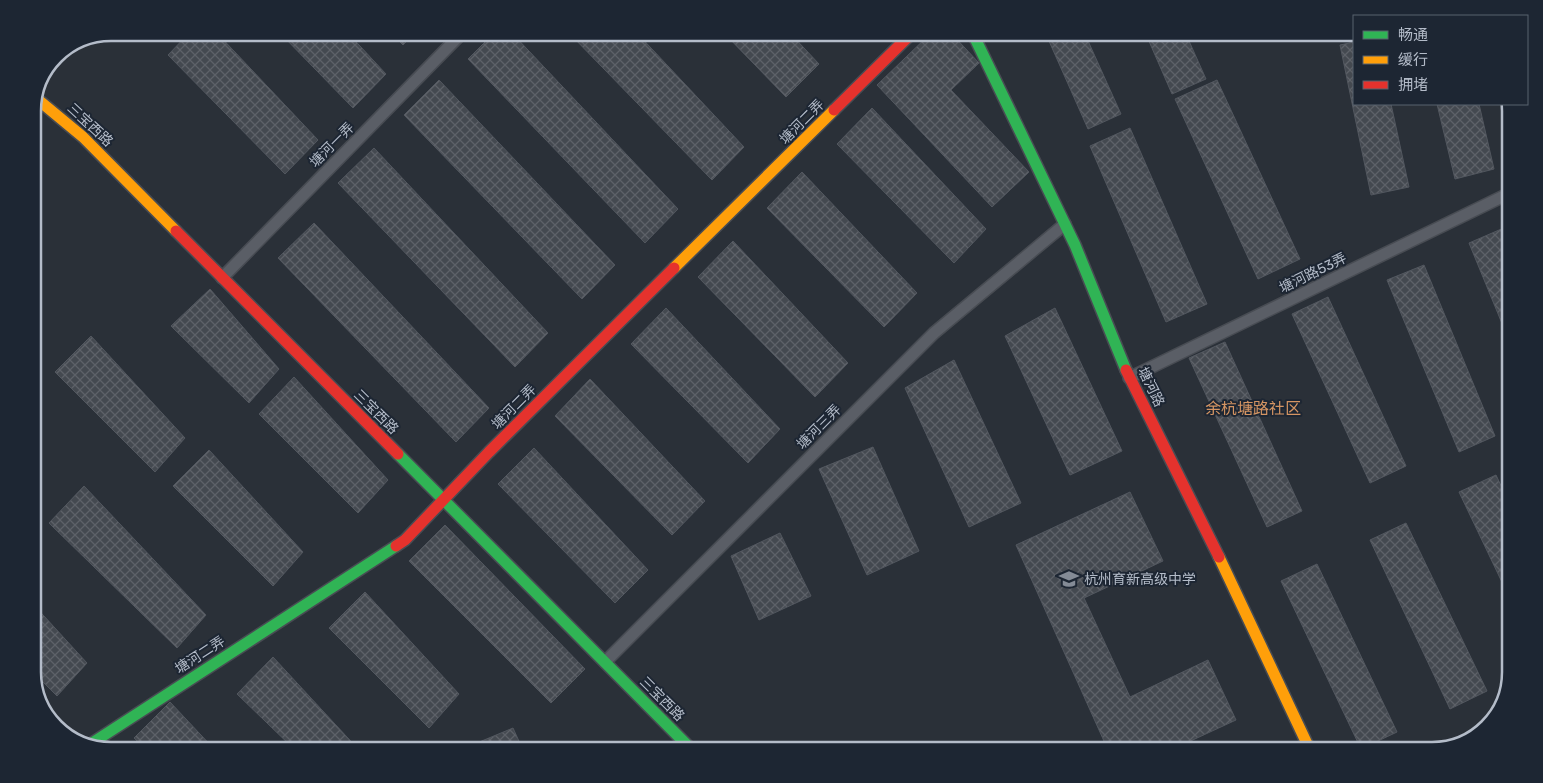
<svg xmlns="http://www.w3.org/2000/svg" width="1543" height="783" font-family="Rubik,'Noto Sans SC',sans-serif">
  <defs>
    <pattern id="building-cross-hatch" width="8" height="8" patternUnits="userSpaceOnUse" patternTransform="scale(1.25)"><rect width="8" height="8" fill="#444950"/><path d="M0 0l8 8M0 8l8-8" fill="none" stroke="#5d6168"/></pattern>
  </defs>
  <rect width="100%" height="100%" fill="#2a3038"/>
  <!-- building -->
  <path fill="url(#building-cross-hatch)" stroke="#52575f" d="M190,32h26l102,108 -33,34 -117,-119z
    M279,32h68l39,42 -33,34z
    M390,32h25l-12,13z
    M495,32h16l167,177 -33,34 -177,-184z
    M568,32h68l108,115 -32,33z
    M723,32h66l30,32 -33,33z
    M932,32h18l29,31 -28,27 78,82 -37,35 -115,-122z
    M1045,32h39l37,82 -33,15z
    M1145,32h40l21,47 -34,15z
    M1354,42v62h37l18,83 -38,8 -31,-150z
    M439,80l176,185 -33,34 -178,-184z
    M1217,80l83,179 -42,20 -83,-180z
    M1437,104h42l15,65 -39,10z
    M872,108l114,121 -32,34 -117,-119z
    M1130,128l77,176 -41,18 -76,-176z
    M374,148l174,185 -33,34 -177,-184z
    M802,172l115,121 -33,34 -117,-119z
    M314,223l175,185 -33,34 -178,-184z
    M1506,227l4,11v105l-41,-100z
    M733,241l115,122 -33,34 -117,-120z
    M1424,265l71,171 -36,16 -72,-172z
    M210,289l69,80 -30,34 -78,-77z
    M1328,297l78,169 -36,17 -78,-169z
    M666,308l114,121 -32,34 -117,-119z
    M1055,308l67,143 -52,24 -65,-139z
    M91,336l94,102 -30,34 -100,-100z
    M1225,342l77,169 -35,16 -78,-169z
    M954,360l67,143 -52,24 -64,-139z
    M294,377l94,103 -30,33 -99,-99z
    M590,379l115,122 -33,34 -117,-119z
    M873,447l46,104 -52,24 -48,-106z
    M534,448l114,122 -33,33 -117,-119z
    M209,450l94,102 -30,34 -100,-100z
    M1496,475l14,30v94l-51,-107z
    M84,486l122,129 -29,33 -128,-125z
    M1130,492l33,69 -79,37 46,99 78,-37 28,60 -65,30h-63l-92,-205z
    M1406,523l81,168 -37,18 -80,-169z
    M445,525l140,144 -34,34 -142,-142z
    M780,533l31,63 -52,24 -28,-64z
    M1317,564l80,168 -36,17 -80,-168z
    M365,592l94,102 -30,34 -100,-100z
    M33,604l54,59 -30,33 -24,-24z
    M273,657l86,93h-64l-58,-56z
    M170,702l45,48h-68l-13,-12z
    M513,728l10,22h-63z"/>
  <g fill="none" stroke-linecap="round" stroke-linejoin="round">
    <defs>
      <path id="lane" d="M222,278l241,-246
        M1129,378l381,-185
        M605,662l329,-329 131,-109"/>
      <path id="fast" d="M972,32l103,213 51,125
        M398,454l294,296
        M89,745l307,-199"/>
      <path id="slow" d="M36,98l47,39 93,94
        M674,268l160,-158
        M1219,557l91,193"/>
      <path id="jam" d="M834,110l79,-78
        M176,231l222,223
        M1126,370l93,187
        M396,546l9,-6 84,-88 185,-184"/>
    </defs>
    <!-- lane casing -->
    <use href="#lane" stroke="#484c53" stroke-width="14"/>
    <!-- fast casing -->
    <use href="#fast" stroke="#484c53" stroke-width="14"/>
    <!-- slow casing -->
    <use href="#slow" stroke="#484c53" stroke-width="14"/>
    <!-- jam casing -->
    <use href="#jam" stroke="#484c53" stroke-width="14"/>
    <!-- lane -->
    <use href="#lane" stroke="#5a5e66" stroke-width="11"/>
    <!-- fast -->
    <use href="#fast" stroke="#30b455" stroke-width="11"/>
    <!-- slow -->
    <use href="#slow" stroke="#ff9f0a" stroke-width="11"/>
    <!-- jam -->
    <use href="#jam" stroke="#e5322d" stroke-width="11"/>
  </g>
  <!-- icons -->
  <defs>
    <symbol id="school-bare" viewBox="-9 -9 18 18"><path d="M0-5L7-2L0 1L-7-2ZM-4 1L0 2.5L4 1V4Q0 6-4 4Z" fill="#848b96" stroke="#1d2633" stroke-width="2.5" paint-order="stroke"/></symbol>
  </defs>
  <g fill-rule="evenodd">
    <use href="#school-bare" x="1055" y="565" width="28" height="28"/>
  </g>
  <g text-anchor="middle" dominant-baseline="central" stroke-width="4" stroke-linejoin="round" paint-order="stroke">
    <!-- street labels -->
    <g font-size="14" fill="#b4bcc9" stroke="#1d2633">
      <text transform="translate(802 122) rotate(-45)">塘河二弄</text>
      <text transform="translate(90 125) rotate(43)">三宝西路</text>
      <text transform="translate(332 145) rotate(-45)">塘河一弄</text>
      <text transform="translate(1313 273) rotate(-26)">塘河路53弄</text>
      <text transform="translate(1151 387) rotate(64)">塘河路</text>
      <text transform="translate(514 407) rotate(-45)">塘河二弄</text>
      <text transform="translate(376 412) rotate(45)">三宝西路</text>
      <text transform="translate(819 427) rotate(-45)">塘河三弄</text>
      <text transform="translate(200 655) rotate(-33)">塘河二弄</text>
      <text transform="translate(662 699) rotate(45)">三宝西路</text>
    </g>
    <!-- poi labels -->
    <g font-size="14" fill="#b4bcc9" stroke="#1d2633" text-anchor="start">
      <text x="1084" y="579">杭州育新高级中学</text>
    </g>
    <!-- quarter labels -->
    <g font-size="16" fill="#d59563" stroke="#1d2633">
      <text x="1253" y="408">余杭塘路社区</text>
    </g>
  </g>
  <!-- crop -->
  <path d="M0 0H1543V783H0ZM111 41H1432A70 70 0 0 1 1502 111V672A70 70 0 0 1 1432 742H111A70 70 0 0 1 41 672V111A70 70 0 0 1 111 41Z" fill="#1d2633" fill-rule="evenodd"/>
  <path fill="none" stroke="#b4bcc9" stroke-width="2.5" d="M111 41H1432A70 70 0 0 1 1502 111V672A70 70 0 0 1 1432 742H111A70 70 0 0 1 41 672V111A70 70 0 0 1 111 41Z"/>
  <!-- legend -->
  <rect x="1353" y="15" width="175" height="90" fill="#1d2633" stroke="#59626f"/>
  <rect x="1363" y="31" width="25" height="8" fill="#30b455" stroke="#59626f"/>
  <text x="1398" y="40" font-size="15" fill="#b4bcc9">畅通</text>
  <rect x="1363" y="56" width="25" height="8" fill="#ff9f0a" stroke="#59626f"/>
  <text x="1398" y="65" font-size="15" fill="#b4bcc9">缓行</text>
  <rect x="1363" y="81" width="25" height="8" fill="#e5322d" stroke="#59626f"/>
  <text x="1398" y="90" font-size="15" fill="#b4bcc9">拥堵</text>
</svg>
